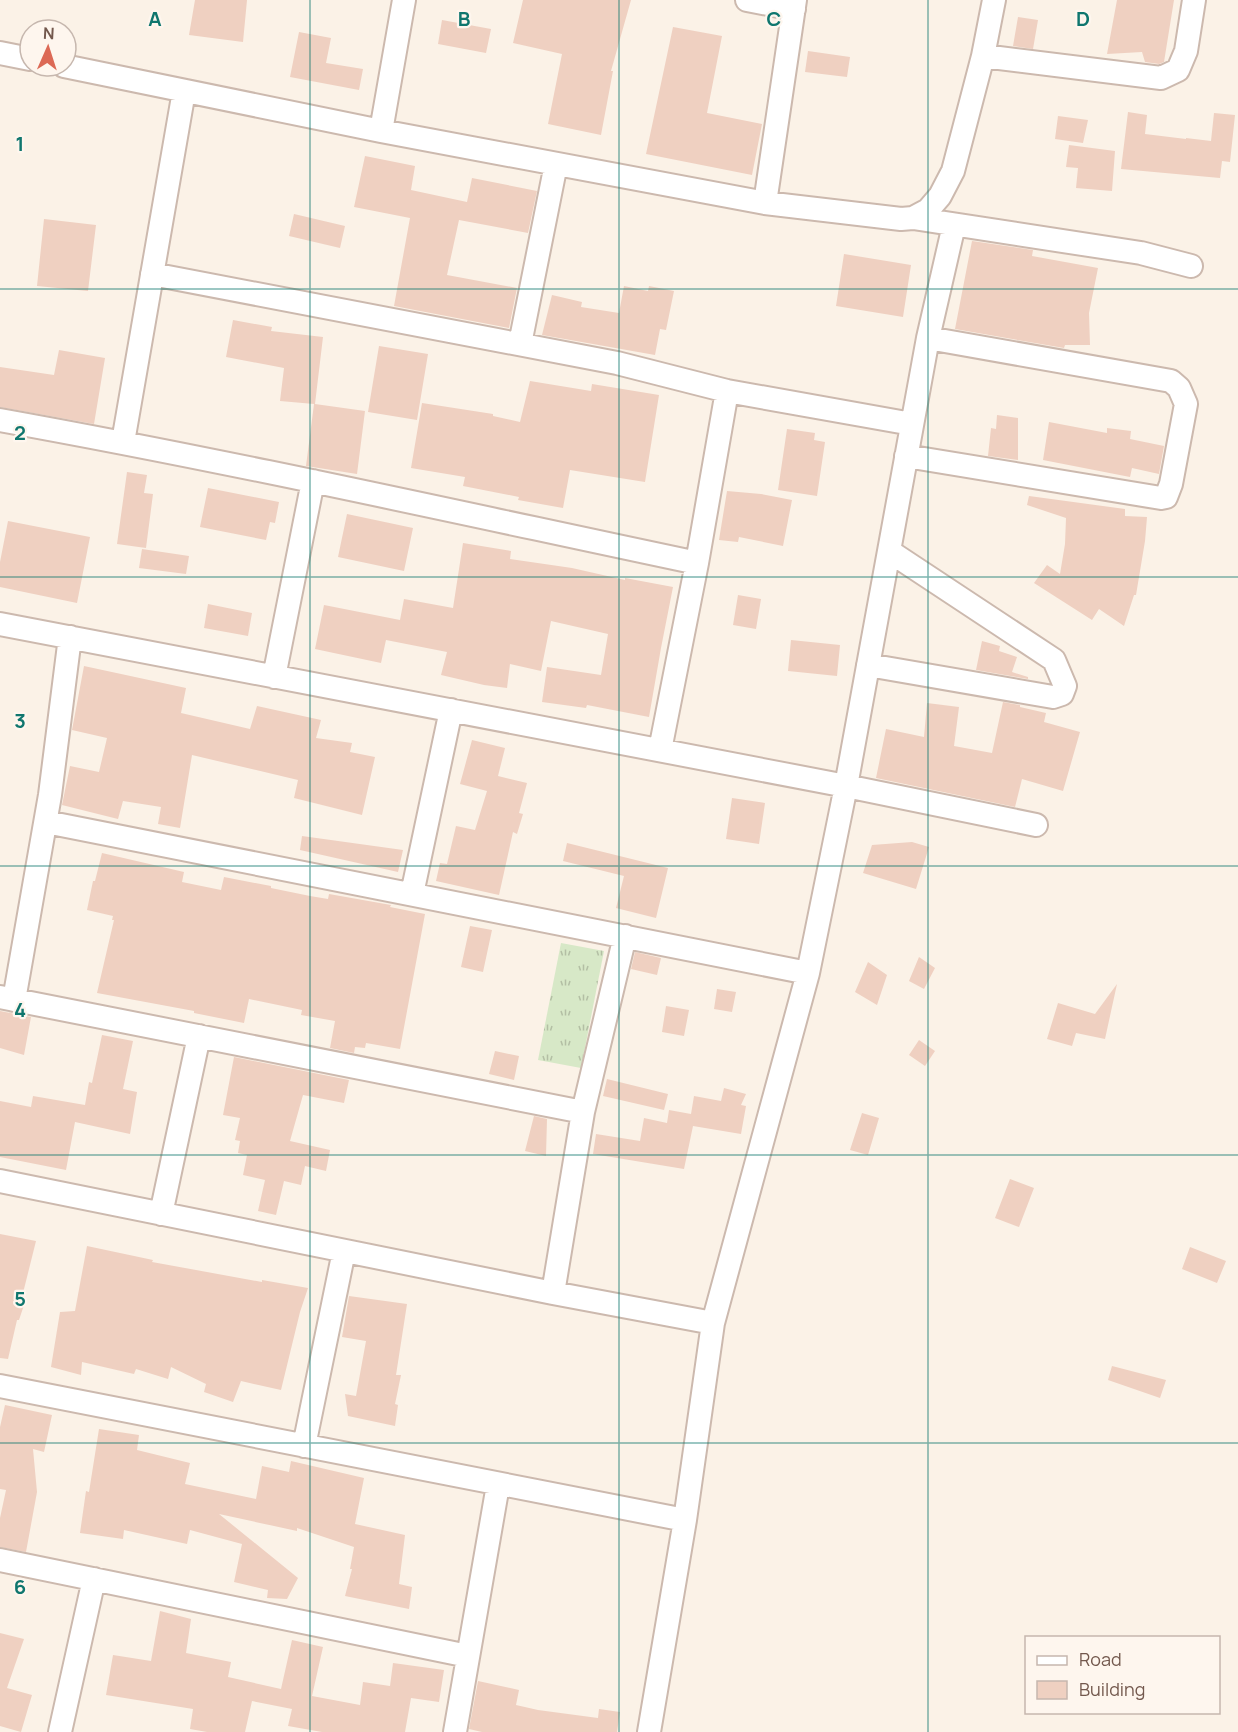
<svg xmlns="http://www.w3.org/2000/svg" width="1238" height="1732" font-family="Manrope,sans-serif">
  <defs>
    <pattern id="grass-tufts" width="24" height="20" patternUnits="userSpaceOnUse" patternTransform="scale(1.5)"><rect width="24" height="20" fill="#d7e8c7"/><path d="M3 7l-1-3M5 7V3M7 7l1-3M15 17l-1-3M17 17v-4M19 17l1-3" fill="none" stroke="#b3bfa4"/></pattern>
  </defs>
  <rect width="100%" height="100%" fill="#fbf2e7"/>
  <!-- grass -->
  <path fill="url(#grass-tufts)" d="M561,943l43,8 -23,117 -43,-8z"/>
  <!-- building -->
  <path fill="#efd0c1" d="M195,0h52l-4,42 -54,-7z
    M523,0h108l-20,71h2l-12,64 -53,-11 14,-70 -49,-11z
    M1117,0h57l-10,62 -5,2 -14,-2 -3,-10 -35,2z
    M1018,17l20,3 -5,29 -20,-3z
    M442,20l49,9 -5,24 -48,-9z
    M673,27l49,9 -15,77 55,11 -10,51 -106,-21z
    M299,32l32,6 -5,25 37,6 -4,21 -69,-13z
    M808,51l42,6 -3,20 -42,-5z
    M1128,112l19,3 -2,19 41,5v-1l25,3 3,-28 21,2 -5,47 -8,-1 -2,17 -99,-9z
    M1058,116l30,4 -5,23 -28,-4z
    M1069,145l46,6 -3,40 -36,-3 2,-20 -12,-1z
    M365,156l50,10 -4,24 56,12 5,-24 65,13 -9,42 -69,-13 -12,55 70,13 -8,40 -115,-22 16,-88 -56,-11z
    M294,214l51,12 -5,22 -51,-12z
    M44,219l52,6 -8,66 -51,-5z
    M972,241l61,9 -1,6 66,12 -9,45 1,32h-25l-1,3 -109,-19z
    M844,254l67,11 -8,52 -67,-11z
    M624,286l24,5 1,-5 25,5 -8,39 -6,-1 -5,26 -113,-20 10,-40 30,7 -1,5 38,6z
    M233,320l39,7 -1,4 52,6 -8,67 50,7 -8,63 -51,-8 8,-62 -34,-3 4,-33 -58,-11z
    M379,346l49,8 -11,66 -49,-8z
    M59,350l46,8 -11,66 -94,-17v-40l54,8z
    M530,381l61,10 1,-7 67,11 -14,87 -75,-12 -7,38 -45,-8 1,-3 -56,-11 2,-9 -54,-9 11,-65 71,11v2l27,6z
    M997,415l21,3v42l-30,-4 3,-28 5,1z
    M1049,422l58,11v-5l24,3 -1,8 34,7 -5,28 -27,-6 -2,9 -87,-17z
    M787,429l28,4 -1,7 11,2 -8,54 -39,-6z
    M127,472l20,3 -3,18 9,1 -7,54 -29,-4z
    M208,488l71,14 -4,21 -5,-1 -4,18 -66,-13z
    M727,491l34,3 31,6 -9,46 -44,-9 -1,5 -19,-2z
    M1029,496l96,13v7l22,1 -2,24 -9,54h-2l-10,31 -25,-17 -7,11 -58,-37 13,-18 13,9 5,-30 1,-26 -39,-13z
    M347,514l66,14 -9,43 -66,-14z
    M8,521l82,16 -13,66 -77,-16v-25z
    M463,543l48,8 -1,8 62,9 53,12v-2l48,9 -12,61 -12,69 -62,-12 -1,3 -44,-6 5,-35 54,8 7,-41 -57,-13 -10,50 -31,-7 -3,24 -23,-3 -43,-10 6,-23 -61,-12 -5,23 -66,-14 9,-44 76,15 4,-21 49,9z
    M142,549l47,7 -3,18 -47,-6z
    M738,595l23,4 -5,30 -23,-4z
    M208,604l44,9 -4,23 -44,-8z
    M791,640l49,5 -3,31 -49,-5z
    M982,641l18,5 -1,5 18,6 -5,15 16,5v2l-52,-9z
    M84,666l102,22 -5,25 69,16 7,-23 64,14 -5,18 36,5 -2,9 25,5 -13,58 -68,-17 4,-18 -106,-25 -12,73 -22,-4 3,-17 -38,-6 -5,18 -56,-14 8,-39 29,6 8,-34 -35,-8z
    M1003,702l17,3v2l26,6 -2,9 36,10 -17,59 -41,-12 -7,28 -139,-29 10,-49 38,8 3,-34 32,4 -5,39 38,7z
    M472,740l33,8 -7,28 29,7 -8,30 4,1 -6,20 -4,-2 -14,63 -63,-14 4,-18 7,1 9,-38 19,4 12,-39 -27,-7z
    M732,798l33,5 -6,41 -33,-5z
    M302,836l101,14 -5,22 -98,-22z
    M912,842l17,5 -13,42 -53,-16 9,-28z
    M567,843l101,25 -12,50 -40,-10 8,-32 -61,-15z
    M102,853l82,19 -2,10 39,8 3,-13 47,9v2l39,8 18,3 1,-5 62,11 -1,2 35,7 -25,135 -34,-6 -1,5 -10,-1 -1,6 -24,-5 5,-27 -34,-6 1,-5 -53,-11 -5,24 -50,-10v-2l-97,-18 17,-73h-2l1,-4 -26,-6 6,-29h2z
    M470,926l22,4 -9,42 -22,-5z
    M635,952l26,6 -4,17 -26,-6z
    M919,957l16,11 -11,21 -15,-8z
    M868,962l19,13 -10,30 -22,-13z
    M1117,984l-12,55 -29,-6 -4,13 -25,-7 11,-36 37,11z
    M717,989l19,3 -4,20 -18,-3z
    M666,1006l23,4 -5,26 -22,-4z
    M0,1011l31,6 -7,38 -24,-7z
    M102,1035l31,6 -10,48 14,3 -7,42 -55,-12 -9,48 -66,-13v-56l31,6 2,-11 52,9 4,-23 3,1z
    M919,1040l16,11 -10,15 -16,-11z
    M495,1051l24,5 -5,24 -25,-6z
    M234,1057l115,23 -5,23 -41,-8 -13,46 40,9 -4,21 -21,-5 -4,19 -17,-4 -8,34 -18,-4 7,-31 -22,-5 4,-20 -9,-2 2,-12 -5,-1 5,-22 -17,-3z
    M607,1079l61,15 -4,16 -61,-14z
    M724,1088l22,6 -5,11 5,1 -5,28 -48,-8 -9,43 -91,-15 3,-20 44,7 4,-23 23,5 2,-13 22,4 3,-18 27,5z
    M862,1113l17,5 -11,37 -18,-5z
    M534,1116l13,3 -1,37 -21,-5z
    M1010,1179l24,9 -15,39 -24,-9z
    M0,1234l36,7 -15,60 4,1 -6,18h-2l-9,39 -8,-1z
    M87,1246l66,14 -1,2 110,20v-2l46,8 -8,24 -19,78 -40,-9 -8,21 -29,-10 2,-8 -35,-17 -3,12 -32,-10 -2,5 -52,-12 -1,13 -30,-8 9,-55 15,-1z
    M1190,1247l36,14 -9,22 -35,-14z
    M349,1296l58,8 -11,71h5l-6,29 3,1 -3,21 -47,-10 -3,-22 11,2 10,-55 -24,-4z
    M1112,1366l54,14 -6,18 -52,-18z
    M5,1405l47,10 -8,37 -11,-3 4,43 -11,60 -26,-5v-29l6,-28 -6,-1v-62z
    M99,1429l40,6 -2,15 53,13 -5,21 71,15 6,-33 27,6 2,-11 73,17 -9,46 50,11 -6,49 13,3 -3,22 -64,-13 7,-27h-2l4,-22 -57,-19v3l-78,-17 79,64 -11,21 -20,-1 1,-8 -34,-8 8,-38 -52,-14 -3,14 -63,-14 -1,9 -43,-6 6,-42 3,1z
    M160,1611l31,8 -5,34 45,9 -3,15 53,12 11,-49 31,7 -11,49 48,9 3,-23 27,4 3,-23 51,7 -5,32 -28,-4 -6,34h-83l-34,-6 4,-17 -40,-8 -7,31h-38l-17,-3 3,-20 -87,-14 7,-40 38,6z
    M0,1633l24,6 -17,49 25,7 -11,37 -21,-6z
    M478,1681l41,9 -3,15 22,5 60,8 1,-9 21,3 -3,20h-135l-13,-3z"/>
  <g fill="none" stroke-linecap="round" stroke-linejoin="round">
    <defs>
      <path id="minor" d="M747,0l47,9
        M0,53l30,6
        M983,56l178,22 17,-8 8,-19 8,-51
        M64,66l317,65 384,72 136,16 12,-1 228,35 50,13
        M381,131l23,-131
        M765,203l30,-203
        M913,218l15,-8 12,-14 13,-25 30,-115 11,-56
        M152,274l465,89 110,28 185,33
        M520,344l36,-180
        M0,420c234,42 465,94 697,143
        M123,442l61,-351
        M906,456l255,42 5,-1 5,-13 15,-80 -7,-16 -8,-7 -243,-43
        M0,624l846,162 190,39
        M868,665l185,32 9,-3 3,-8 -11,-26 -165,-109
        M274,677l39,-196
        M660,750l37,-187 30,-172
        M46,822l762,151
        M412,894l39,-184
        M0,997l583,115
        M14,1000l36,-205 20,-158
        M0,1181l553,112 160,30
        M161,1214l38,-178
        M553,1293l30,-181 42,-176
        M0,1386l685,134
        M304,1446l40,-195
        M0,1560l468,96
        M60,1732l34,-153
        M455,1732l43,-247
        M649,1732l36,-212 28,-197 95,-350 38,-187 82,-448 26,-113"/>
    </defs>
    <!-- minor casing -->
    <use href="#minor" stroke="#ccb9ae" stroke-width="26"/>
    <!-- minor -->
    <use href="#minor" stroke="#fff" stroke-width="22"/>
  </g>
  <!-- grid -->
  <path fill="none" stroke="#0f766e" stroke-width="1.5" stroke-opacity="0.55" d="M310,0v1732M619,0v1732M928,0v1732M0,289h1238M0,577h1238M0,866h1238M0,1155h1238M0,1443h1238"/>
  <g font-size="20" text-anchor="middle" font-weight="bold" fill="#0f766e" stroke="#fef6ee" stroke-width="4.5" stroke-linejoin="round" paint-order="stroke">
    <text x="155" y="26">A</text>
    <text x="464" y="26">B</text>
    <text x="774" y="26">C</text>
    <text x="1083" y="26">D</text>
    <text x="20" y="151">1</text>
    <text x="20" y="440">2</text>
    <text x="20" y="728">3</text>
    <text x="20" y="1017">4</text>
    <text x="20" y="1306">5</text>
    <text x="20" y="1594">6</text>
  </g>
  <!-- legend -->
  <rect x="1025" y="1636" width="195" height="78" fill="#fef6ee" stroke="#c6b7ae" stroke-width="1.5"/>
  <rect x="1037" y="1656" width="30" height="9" fill="#ffffff" stroke="#c6b7ae" stroke-width="1.5"/>
  <text x="1079" y="1666" font-size="18" fill="#73584d">Road</text>
  <rect x="1037" y="1681" width="30" height="18" fill="#efd0c1" stroke="#c6b7ae" stroke-width="1.5"/>
  <text x="1079" y="1696" font-size="18" fill="#73584d">Building</text>
  <!-- north arrow -->
  <g transform="translate(48 48) rotate(3)"><circle r="28" fill="#fef6ee" stroke="#c6b7ae" stroke-width="1.5"/>
  <path d="M0-4.5L10 22L0 15L-10 22Z" fill="#dc6955"/>
  <text y="-9" font-size="16" font-weight="bold" text-anchor="middle" fill="#73584d">N</text>
  </g>
</svg>
